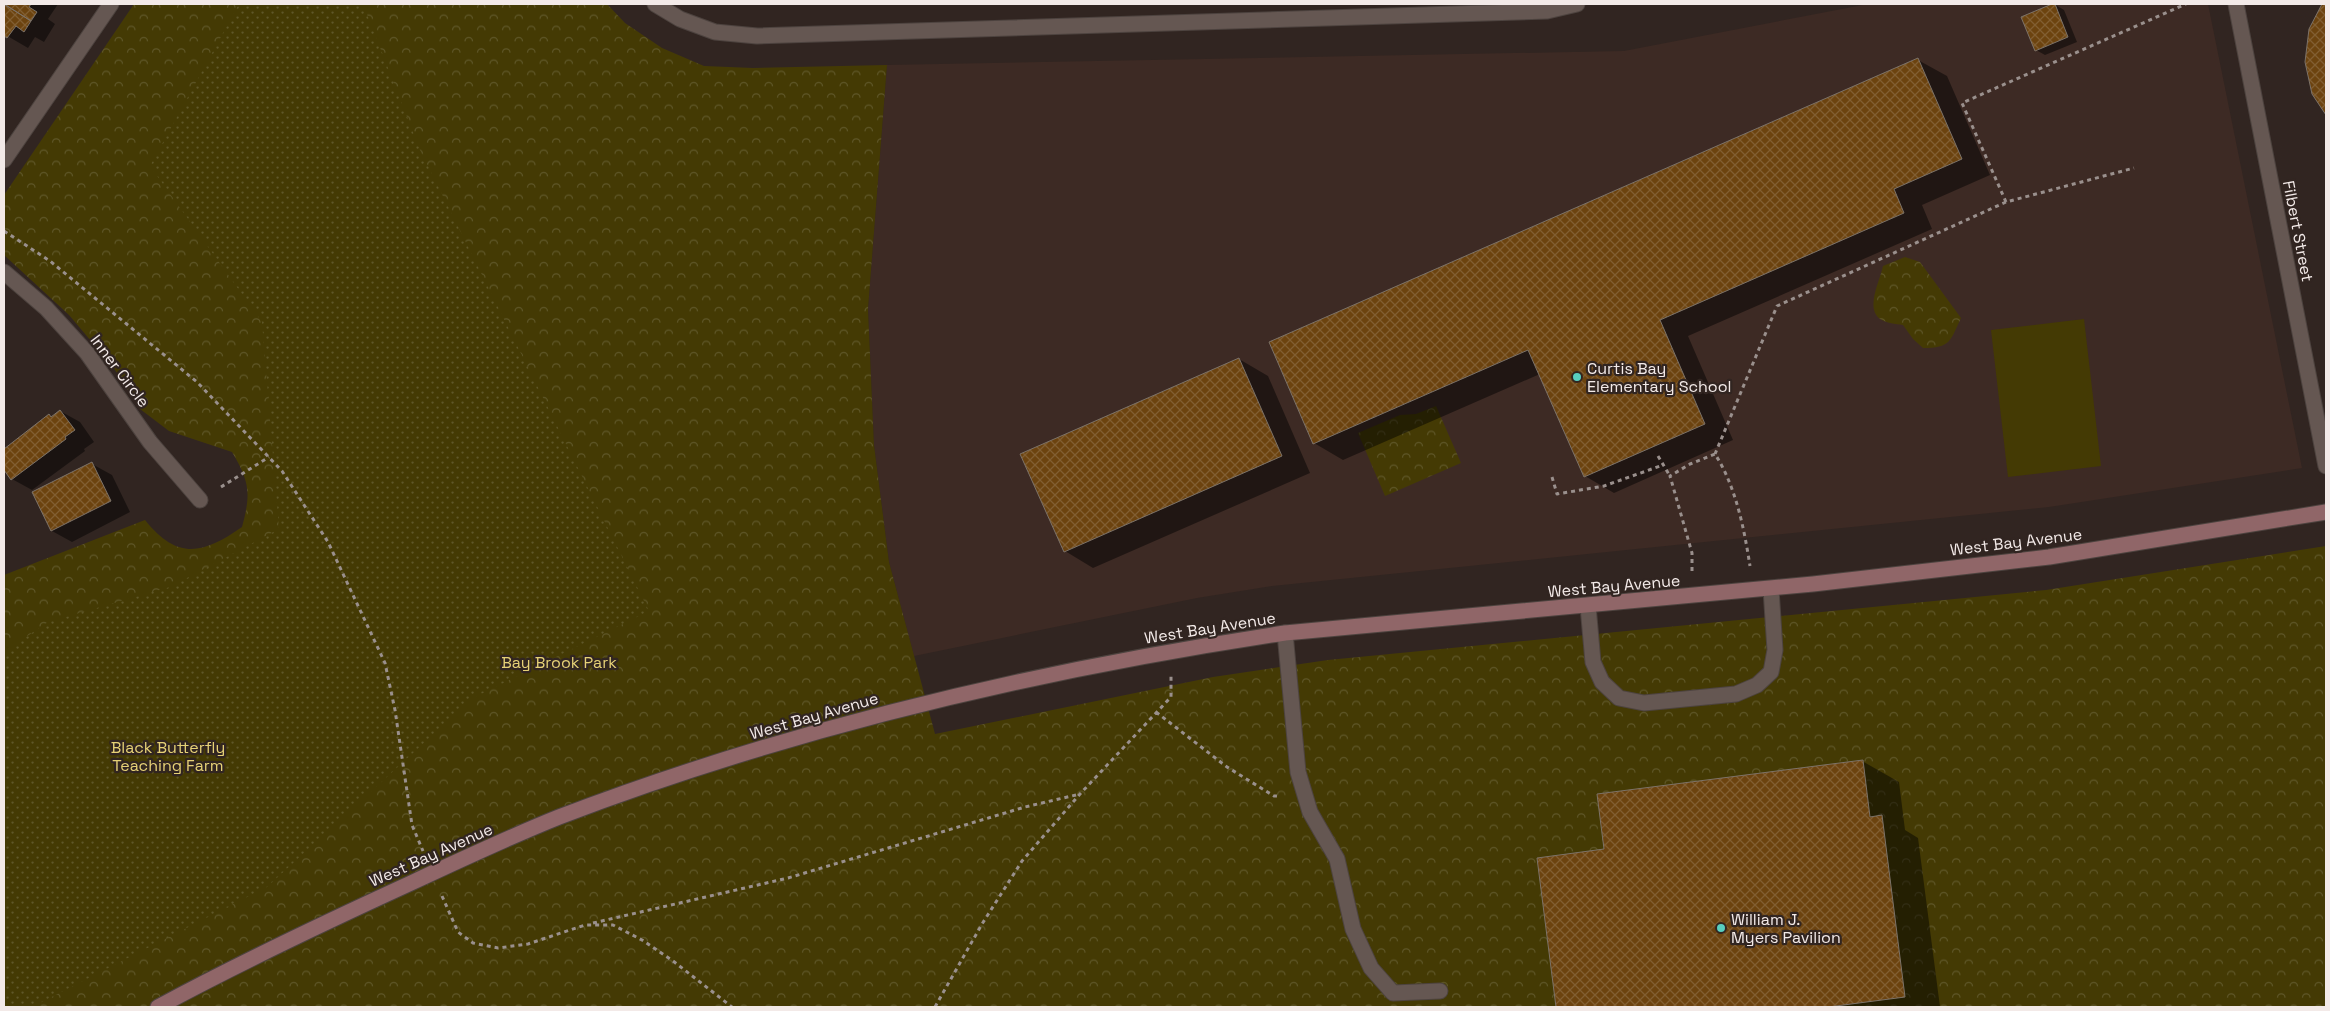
<svg xmlns="http://www.w3.org/2000/svg" width="2330" height="1011" font-family="'Space Grotesk',sans-serif">
  <defs>
    <pattern id="forest-crowns" width="20" height="18" patternUnits="userSpaceOnUse" patternTransform="scale(1.25)"><rect width="20" height="18" fill="#443a04"/><path d="M2 6a3 3 0 1 1 6 0M12 15a3 3 0 1 1 6 0" fill="none" stroke="#5f5729"/></pattern>
    <pattern id="garden-dots" width="8" height="8" patternUnits="userSpaceOnUse" patternTransform="scale(1.25)"><rect width="8" height="8" fill="#443a04"/><path d="M2 2h.1M6 6h.1" fill="none" stroke="#5f5729" stroke-width="1.8" stroke-linecap="round"/></pattern>
    <pattern id="building-cross-hatch" width="8" height="8" patternUnits="userSpaceOnUse" patternTransform="scale(1.25)"><rect width="8" height="8" fill="#6c430f"/><path d="M0 0l8 8M0 8l8-8" fill="none" stroke="#815e32"/></pattern>
  </defs>
  <rect width="100%" height="100%" fill="#312521"/>
  <!-- built -->
  <path fill="#3d2a24" d="M1868,4h340l94,464 -253,39 -777,79 -75,12 -283,58 -25,-94 -15,-117 -6,-136 19,-244 737,-14z"/>
  <!-- forest -->
  <path fill="url(#forest-crowns)" d="M134,4h473l18,19 37,25 42,18 49,2 134,-3 -19,244 6,136 15,117 46,172 278,-57 115,-17 718,-70 280,-44v461h-2322v-432l141,-55c33,41 58,34 97,7 9,-33 8,-45 -10,-75l-63,-21 -29,-22 -27,-42 -44,-52 -65,-60v-60z
    M1905,257l15,5 41,56c-11,23 -10,30 -38,30l-10,-9 -10,-14c-7,-1 -17,-2 -23,-6 -15,-11 0,-38 3,-53z
    M1436,406l25,57 -76,33 -27,-63 42,-18 16,-1z"/>
  <!-- garden -->
  <path fill="url(#garden-dots)" d="M239,4h124l57,146 229,461 -176,87 -206,189 -235,120h-28v-355l44,-30 122,-35 109,-58 -17,-207 -112,-156z"/>
  <!-- pitch -->
  <path fill="#443a04" d="M2084,319l17,147 -93,11 -17,-147z"/>
  <!-- shadow -->
  <path fill="#0007" d="M4,4h54l-10,15 7,5 -11,18 -9,-5 -7,11 -24,-14z
    M2054,4l10,6 13,32 -32,13 -9,-5z
    M2323,4h3v108l-12,-18 -4,-65z
    M1918,60l29,16 43,99 -68,30 10,24 -244,107 45,104 -119,53 -29,-17 -45,-102 -197,86 -29,-17z
    M1239,359l29,17 42,97 -217,95 -28,-17z
    M60,411l20,11 14,20 -10,7 1,2 -53,39 -20,-11 -8,-11v-15l46,-37 2,1z
    M92,464l20,11 18,37 -58,30 -20,-11 -19,-39z
    M1862,761l37,21 6,48 13,8 22,169h-383l-19,-148 67,-8z"/>
  <!-- building -->
  <path fill="url(#building-cross-hatch)" stroke="#7c7268" d="M4,4h27l-2,3 8,5 -6,9z
    M4,4l27,17 -7,11 -8,-6 -9,12 -3,-2z
    M2052,4h3l13,33 -33,14 -14,-34z
    M2322,4h4v111l-14,-21 -7,-32 4,-33z
    M1918,58l44,101 -68,30 10,24 -244,107 45,104 -121,53 -56,-127 -215,94 -44,-102z
    M1239,358l43,98 -218,96 -44,-98z
    M60,410l15,20 -10,7 1,2 -55,41 -7,-10v-21l45,-35 2,3z
    M92,462l19,39 -60,30 -19,-39z
    M1863,760l7,57 12,-2 23,182 -77,10h-272l-19,-149 67,-9 -7,-55z"/>
  <g fill="none" stroke-linecap="round" stroke-linejoin="round">
    <defs>
      <path id="lane" d="M1588,606l5,56 9,20 17,16 25,5 92,-9 21,-9 14,-13 4,-22 -4,-61
        M1285,633l13,139 12,40 27,47 16,70 18,39 22,25 47,-2"/>
      <path id="street" d="M655,4l25,15 35,13 42,4 790,-25 30,-7
        M2236,4l90,462
        M4,160l107,-156
        M4,272l42,36 41,45 63,89 50,58"/>
      <path id="secondary" d="M158,1007c83,-45 168,-85 253,-124 49,-23 98,-46 148,-66 233,-89 479,-147 726,-184l528,-49 236,-27 277,-45"/>
    </defs>
    <!-- lane casing -->
    <use href="#lane" stroke="#4d433f" stroke-width="17"/>
    <!-- street casing -->
    <use href="#street" stroke="#4d433f" stroke-width="17"/>
    <!-- secondary casing -->
    <use href="#secondary" stroke="#4d433f" stroke-width="17"/>
    <!-- path -->
    <path stroke="#9a908d" stroke-width="3" stroke-dasharray="4 4" stroke-linecap="butt" d="M2006,202l-44,-99 224,-99
      M4,231l46,30 147,121 85,89 46,71 57,121 10,47 17,115 11,26
      M1715,454l62,-148 229,-104 128,-34
      M1658,456l12,20
      M1552,477l5,17 47,-8 59,-21
      M221,487l48,-30
      M1692,571v-18l-22,-77 20,-12 25,-10c21,33 29,74 35,112
      M1156,712l71,55 47,29h5
      M442,896l16,36 15,11 25,5 30,-4 57,-19h28l29,15 31,21 59,46
      M593,923l195,-45 237,-71 55,-13
      M935,1007l47,-83 40,-63 58,-67 91,-97v-21"/>
    <!-- lane -->
    <use href="#lane" stroke="#655752" stroke-width="15"/>
    <!-- street -->
    <use href="#street" stroke="#655752" stroke-width="15"/>
    <!-- secondary -->
    <use href="#secondary" stroke="#906668" stroke-width="15"/>
  </g>
  <!-- markers -->
  <g fill="#58cebf" stroke="#312521" stroke-width="2">
    <circle cx="1577" cy="377" r="5"/>
    <circle cx="1721" cy="928" r="5"/>
  </g>
  <g text-anchor="middle" dominant-baseline="central" stroke-width="4.5" stroke-linejoin="round" paint-order="stroke">
    <!-- street labels -->
    <g font-size="16" fill="#f3eae8" stroke="#312521">
      <text transform="translate(2298 231) rotate(79)">Filbert Street</text>
      <text transform="translate(120 371) rotate(53)">Inner Circle</text>
      <text transform="translate(2016 542) rotate(-7)">West Bay Avenue</text>
      <text transform="translate(1614 586) rotate(-5)">West Bay Avenue</text>
      <text transform="translate(1210 628) rotate(-9)">West Bay Avenue</text>
      <text transform="translate(814 716) rotate(-16)">West Bay Avenue</text>
      <text transform="translate(431 855) rotate(-24)">West Bay Avenue</text>
    </g>
    <!-- poi labels -->
    <g font-size="16" fill="#f3eae8" stroke="#312521" text-anchor="start">
      <text x="1587" y="368">Curtis Bay<tspan x="1587" dy="18">Elementary School</tspan></text>
      <text x="1731" y="919">William J.<tspan x="1731" dy="18">Myers Pavilion</tspan></text>
    </g>
    <!-- park labels -->
    <g font-size="16" fill="#e6d176" stroke="#312521">
      <text x="559" y="662">Bay Brook Park</text>
      <text x="168" y="747">Black Butterfly<tspan x="168" dy="18">Teaching Farm</tspan></text>
    </g>
  </g>
  <!-- border -->
  <rect width="2330" height="1011" fill="none" stroke="#f3eae8" stroke-width="10"/>
</svg>
